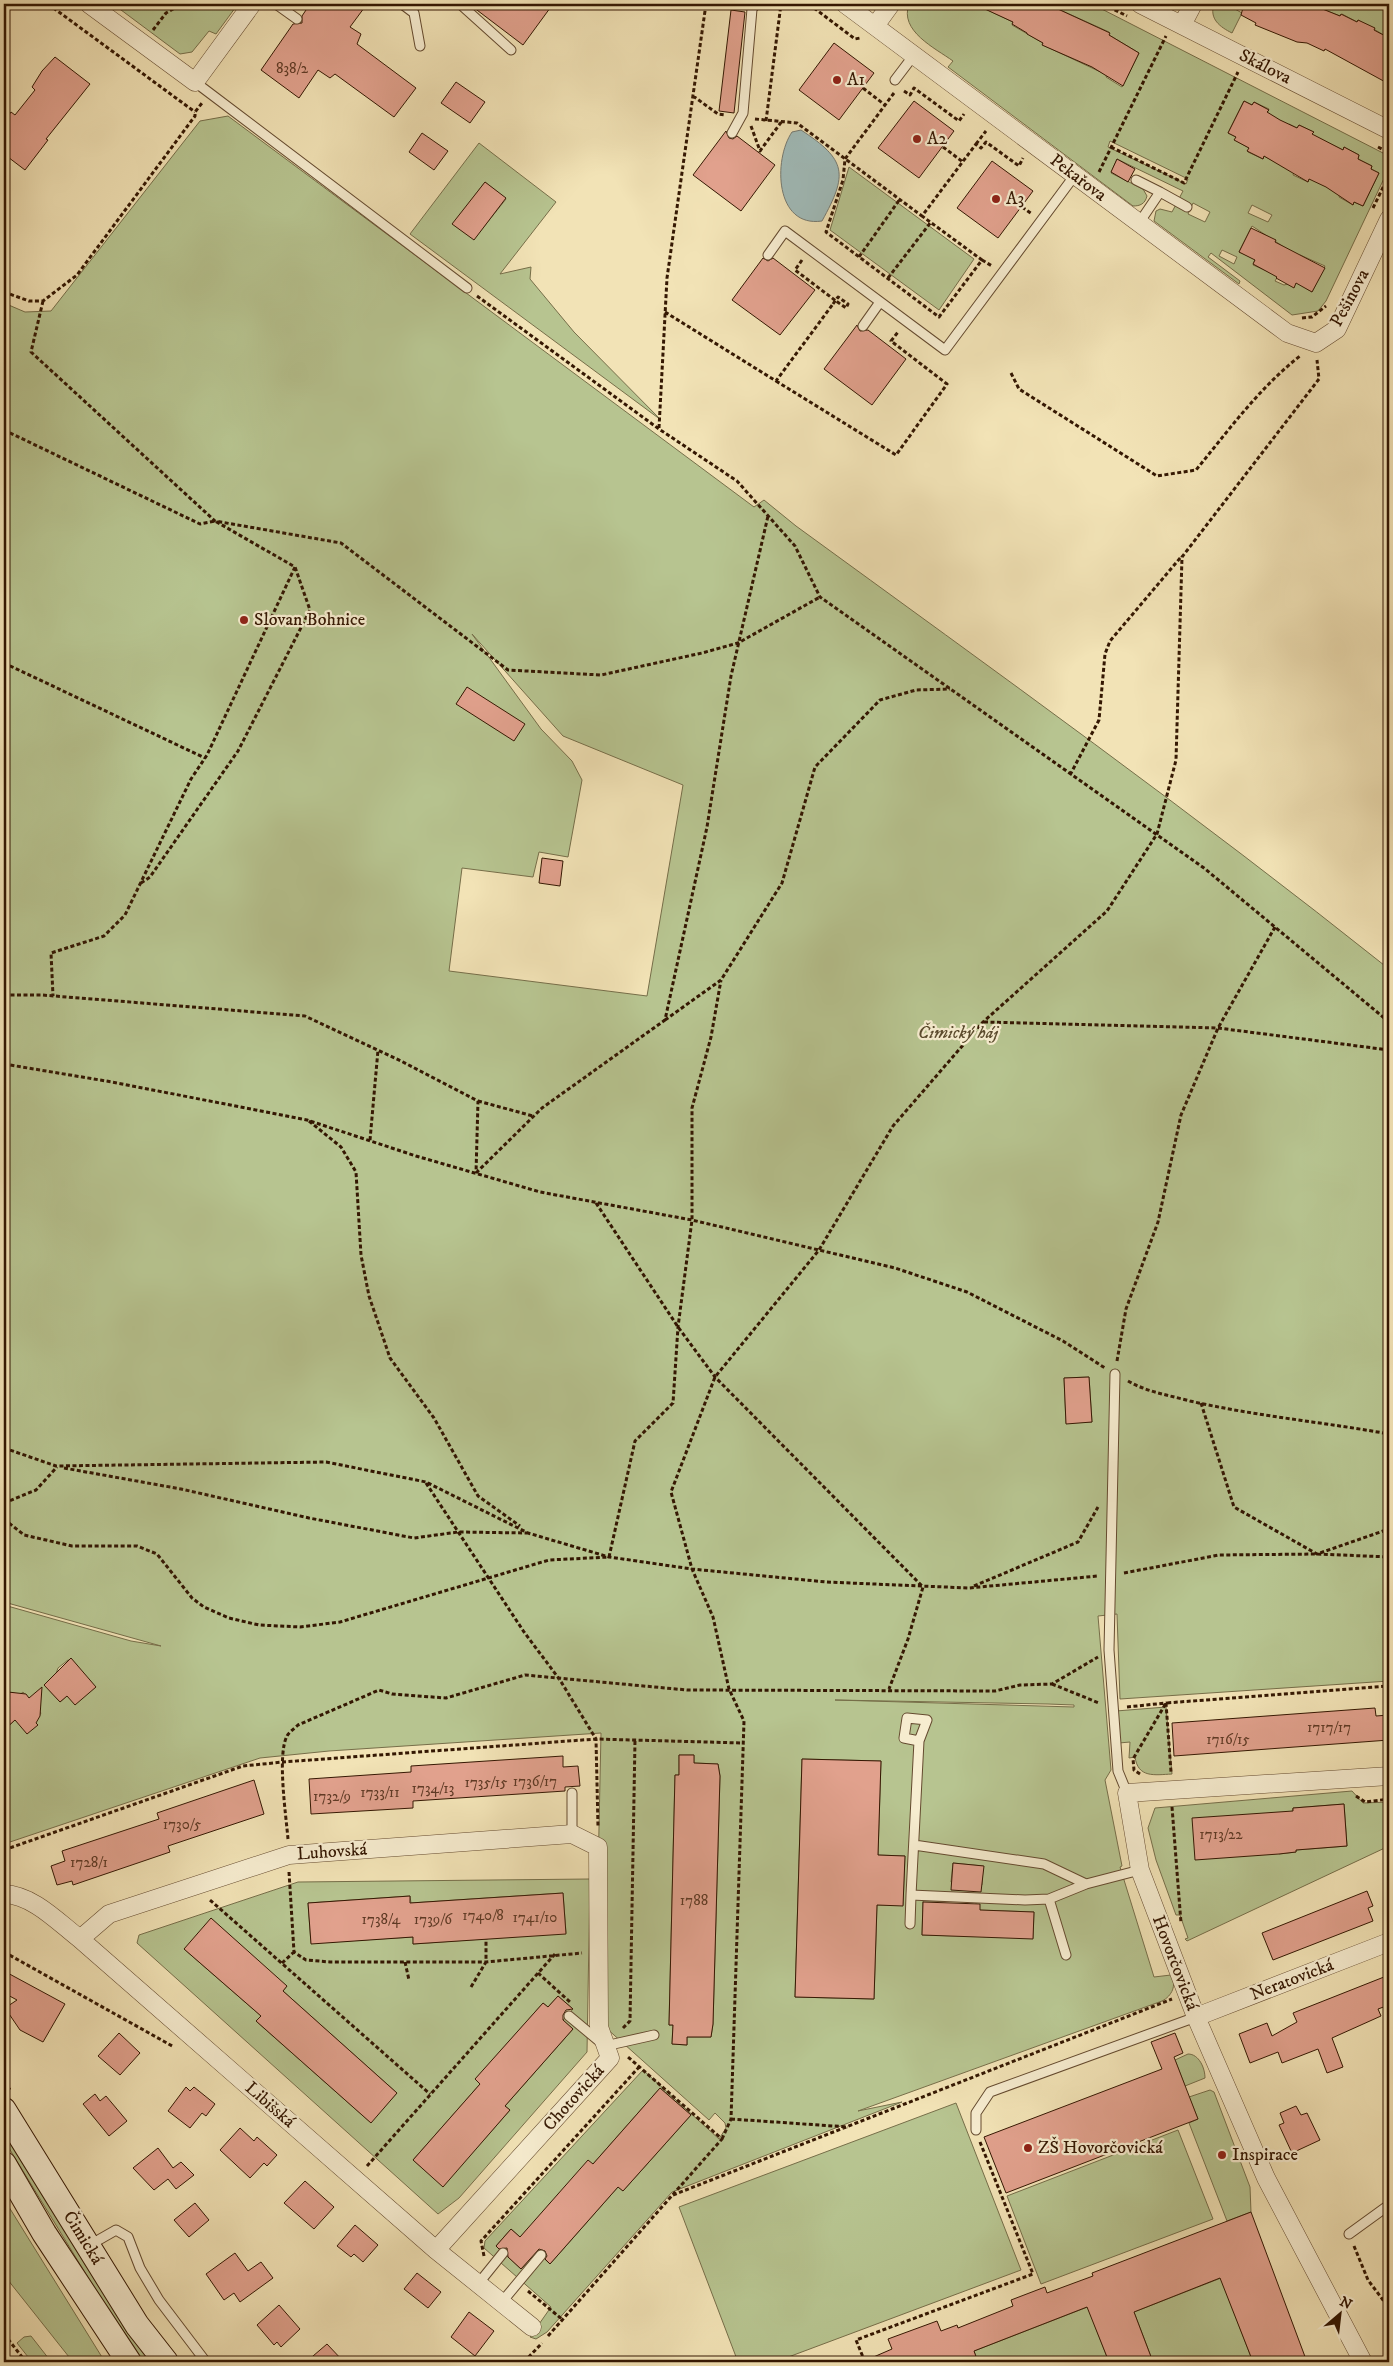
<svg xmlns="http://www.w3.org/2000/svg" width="1393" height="2366" font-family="'IM FELL DW Pica',serif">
  <rect width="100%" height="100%" fill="#f2e3b6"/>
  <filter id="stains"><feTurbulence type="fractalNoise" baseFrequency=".004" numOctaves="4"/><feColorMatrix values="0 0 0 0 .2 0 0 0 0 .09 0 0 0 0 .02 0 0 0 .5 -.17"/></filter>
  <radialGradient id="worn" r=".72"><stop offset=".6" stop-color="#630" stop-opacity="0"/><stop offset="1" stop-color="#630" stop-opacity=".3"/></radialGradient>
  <!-- green -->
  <path fill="#b7c490" stroke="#766e49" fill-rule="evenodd" d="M113,4h125l-22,30 -7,-3 -17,21 -12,2z
    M909,4h66l38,18 -1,3 31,18v2l64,30 -1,2 16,10 17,-34 -30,-18v-3l-62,-28h45l291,149 5,6 1,9 -63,133 -8,10 -26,4 -81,-62 -3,4 32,24 -1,3 -85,-63 2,-10 4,-2 12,3 11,-21 -66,-32 -6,14 32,16 4,7c-2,8 -7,10 -14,10l-185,-139 5,-6c-18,-13 -54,-30 -44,-57zM1244,101l8,4 2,-3 15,7 -2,5 20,14 2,-4 8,4 2,-3 14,7 -1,3 31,15 1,-3 15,8 -1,4 14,7 -1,3 8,4 -16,33 -9,-4 -1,3 -14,-8 1,-3 -20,-15h-11l-1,3 -15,-7 1,-3 -30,-16 -1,3 -15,-7 1,-4 -14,-8 1,-3 -8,-4zM1110,141l78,38 -2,5 -74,-35 -4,-2zM1193,203l17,9 -5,10 -17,-8zM1252,205l20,10 -4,7 -20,-9zM1252,226l47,31 1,-2 25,11 -13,26 -16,-10 -12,3 -9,-4 3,-5 -25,-11 2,-6 -16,-7zM1222,250l15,7 -3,7 -15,-8z
    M1214,4h12l16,9 -10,20c-12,-6 -23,-14 -18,-29z
    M1310,4h79v34l-31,-18 -1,2 -15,-8 -2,2z
    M228,116l526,391 10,-7 32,26c199,145 400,289 593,443v712l-269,18 -3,-85 -19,2 13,154 -6,10 17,86 -2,1 34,110 17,-2c6,10 1,21 -9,26l-304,110 44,-9 -230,90 -125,140 -11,7 -6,-2 21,-30 -67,-59 1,-7 158,-171 76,69 7,-11 -1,-5 -10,-10 -6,7 -114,-102 6,-285 -272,18 -69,7 -256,86v-114l11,-10 23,5 -3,-3 6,-9 -18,-21 -5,4 -4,-3h-5l-5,8v-96l127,36 30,5 -157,-44v-1299l21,9 26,-1 149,-190zM472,634l91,102 120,49 -36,211 -198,-25 13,-103 71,9 6,-25 29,5 14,-77 -10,-19 -31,-32zM1089,1377l3,45 -26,1 -2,-45zM68,1660l5,1 -6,35 -7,6 -10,-11 8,-23zM835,1700l213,4 26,1v2zM679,1755h15v8l24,1 2,12 -7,248 -2,13h-24v8l-15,-1 1,-19h-4l6,-250h4zM802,1759l79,2 -3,94 27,1 -2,49h-26l-3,94 -79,-2zM953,1863l30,3 -1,19 -31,-3zM923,1901l53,1v8l58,2 -1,26 -111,-3zM660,2088l31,27 -68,76 -5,-4 -68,77 -13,-12 -16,17 -25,-23 15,-17 9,8 73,-73z
    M479,143l77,59 -56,72 31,-7 -1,12 44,53 87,88 -251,-186zM485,182l21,17 -32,40 -21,-15z
    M849,167l125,92 -35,51 -109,-80z
    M1166,1707l6,67c-18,1 -34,4 -37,-17l-6,1 1,-16 -11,1 -3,-32z
    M1352,1791l11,12 26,-1v44l-202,95 -2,-2 3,-1 -8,-23h-4l-20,-55 -8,-32 7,-20zM1344,1804l3,42 -51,4v2l-17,2 14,-46z
    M590,1879l-3,173 -128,146 -21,16 -301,-271 2,-8 159,-53zM563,1893l3,40 -153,11v-7l-102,6 -3,-40 102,-7 1,7zM184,1949l103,37 -4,5 114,102 -27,29 -113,-100 4,-6zM558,1996l15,13 -10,11 10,9 -68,77 5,4 -67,76 -30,-26 67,-76 -4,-5 67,-76 5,4z
    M1188,2054c11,0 17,14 17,24l-20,8 -10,-26z
    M1210,2090l4,2 36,95 1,25 -24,9 -38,-98 9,-4 -9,-22z
    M956,2103l65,167 -246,92h-37l-59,-155z
    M4,2125l147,237h-8l-32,-47 -107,-175z
    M1178,2130l35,89 -172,65 -34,-88z
    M4,2199l101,163h-32l-69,-87z
    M1221,2278l30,79 -14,5h-84l-19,-50z
    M1103,2301l-8,25 14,36h-131l-4,-11z
    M31,2336l18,23 1,3h-18l-15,-19 7,-6z"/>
  <!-- water -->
  <path fill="#a0bbb9" stroke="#757970" d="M801,130c46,30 47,44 21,91 -47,7 -49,-61 -30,-89z"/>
  <!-- building -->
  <path fill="#e1a18d" stroke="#341702" d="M310,4h57l-17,23 11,7 -4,10 59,44 -22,29 -59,-43 -5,4 -12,-8 -19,28 -38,-28 32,-46 9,-1v-7z
    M469,4h84l-30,41z
    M974,4h73l63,29 -1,2 30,18 -16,33 -31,-19 -50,-22 1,-2 -16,-9v-1l-15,-9 1,-2z
    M1244,4h66l30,12 1,-2 16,8 1,-2 17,8 -1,2 15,8v46l-64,-35 -1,2 -17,-8 -10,-1 -42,-17 1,-2 -15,-8z
    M731,10l14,2 -11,101 -15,-2z
    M834,43l40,30 -35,47 -40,-30z
    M55,57l35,27 -44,55 2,1 -23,30 -21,-16v-32l7,-10 4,3 20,-25 -3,-3 10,-16z
    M456,82l29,20 -15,21 -29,-20z
    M914,101l40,30 -35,47 -41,-30z
    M1244,101l8,4 2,-3 15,8 -2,2 13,8 17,8 2,-3 15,7 -2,2 31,16 1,-3 15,8 -1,4 14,7 -1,3 8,4 -16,33 -9,-4 -1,3 -27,-18 -17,-8 -1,3 -44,-26 -1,3 -16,-8 2,-3 -15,-8 2,-3 -8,-4z
    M726,131l3,7 4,1 4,-3 38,29 -34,46 -48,-36z
    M422,133l26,18 -14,19 -25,-18z
    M1117,159l18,10 -7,13 -17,-10z
    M992,161l41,30 -35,47 -41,-30z
    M485,182l21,16 -32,42 -22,-16z
    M1251,228l25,12 -1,2 50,26 -13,24 -16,-9 -2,5 -18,-10 1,-1 -24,-13 2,-4 -16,-8z
    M763,258l5,3 5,-3 42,32 -35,45 -48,-35z
    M857,325l3,6 8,-1 38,29 -34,46 -48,-36z
    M467,687l58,37 -11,17 -58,-37z
    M542,858l21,3 -3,25 -21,-3z
    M1089,1377l3,45 -26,2 -2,-46z
    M71,1658l25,29 -21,18 -8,-9 -7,6 -16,-17z
    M42,1687l-2,29 -4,7 2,2 -11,9 -12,-14 -11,10v-29l4,-9 18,2 3,4z
    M1375,1708l1,8 13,-1v25l-215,16 -2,-33z
    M679,1755h15v8l24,1 2,12 -7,248 -2,13h-24v8l-15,-1 1,-19h-4l6,-250h4z
    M563,1756v11l15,-1 2,20 -15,1v4l-152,10v7l-102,6 -2,-35 102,-7v-6z
    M802,1759l79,2 -3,94 27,1 -2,50 -26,-1 -3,94 -79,-2z
    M254,1780l10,34 -96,32 2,6 -97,33 -1,-4 -15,4 -6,-19 14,-5 -3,-10 97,-32 -2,-6z
    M1344,1804l3,42 -51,4v2l-17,2 -84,6 -3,-42 101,-7v-3z
    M953,1863l31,3 -3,26 -30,-2z
    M1367,1891l6,15 -5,2 5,13 -100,39 -11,-27z
    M563,1893l3,41 -153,10v-7l-102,7 -3,-41 102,-7v7z
    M923,1902l57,2v6l54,2 -1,27 -111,-4z
    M211,1918l76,68 -4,5 114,102 -26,30 -115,-102 5,-5 -77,-67z
    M4,1971l61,33 -22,38 -23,-12 -15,-22 12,-8 -13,-7z
    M1389,1975v30l-11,4 3,7 -49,22 11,29 -16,6 -9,-24 -36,14 -4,-11 -28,11 -11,-29 28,-11 5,13 25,-14 -4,-9z
    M558,1996l15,13 -7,1 -3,5v5l10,9 -68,77 5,4 -67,77 -30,-27 67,-76 -5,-5 68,-76 5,4z
    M119,2033l21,20 -20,22 -22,-19z
    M1175,2033l8,20 -9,4 24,62 -192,74 -22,-56 178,-68 -11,-27z
    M186,2087l4,4 4,-4 21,17 -9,12 -4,-3 -12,15 -22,-17z
    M660,2088l31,27 -68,76 -5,-4 -68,77 -5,-5 2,-3 -2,-5 -6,-2 -18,20 -13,-12 -1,-9 -8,1 -3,-3 15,-17 9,8 68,-77 5,4z
    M95,2094l5,7 6,-5 21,25 -18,15 -26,-32z
    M1296,2106l5,9 6,-2 13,27 -28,13 -13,-28 5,-2 -4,-10z
    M240,2128l14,13 3,-4 20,18 -10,11 -3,-3 -14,15 -30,-28z
    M158,2148l15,20 8,-6 13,13 -18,14 -8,-10 -14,11 -21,-22z
    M305,2181l29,26 -20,22 -30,-26z
    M195,2203l14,17 -20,17 -15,-17z
    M1251,2212l56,150h-54l-33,-84 -86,34 19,50h-44l-22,-55 -113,44 4,11h-116l30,-13 -4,-10 49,-18 4,10 16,-6 1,3 55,-22 -2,-6 34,-13 2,6 46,-17 -1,-3z
    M355,2225l23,20 -15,17 -9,-8 -3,3 -14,-11z
    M235,2253l13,18 13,-9 12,16 -33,24 -6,-9 -10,7 -18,-26z
    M417,2273l24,19 -13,16 -24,-19z
    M279,2305l21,24 -19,18 -4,-5 -3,3 -17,-20z
    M469,2312l25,19 -19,25 -24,-19z
    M327,2344l17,18h-38z"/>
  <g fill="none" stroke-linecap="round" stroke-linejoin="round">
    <defs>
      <path id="lane" d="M276,4l21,15
        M402,4l12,9 6,33
        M460,4l51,46
        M895,80l19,-25
        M195,82l272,206
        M732,133l11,-20 9,-104 4,-5
        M1136,180l24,12 -21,31
        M1160,192l27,15
        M768,255l17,-24 160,119 130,-175
        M863,326l17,-24
        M1115,1374l-6,276 9,121 9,22
        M572,1793v41
        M914,1845l130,19 42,20
        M911,1895l8,-154 8,-21 -20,-2 -3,20 15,3
        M1049,1899l17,56
        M910,1924l1,-29 114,5 24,-1 37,-15 54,-14
        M569,2016l36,30 49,-11
        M976,2130v-17l14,-21 206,-75
        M1349,2234l40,-29
        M88,2246l28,-16 12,7 12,31 19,32 47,62
        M478,2284l25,-31
        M501,2303l40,-48"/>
      <path id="street" d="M89,4l106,78 57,-78
        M845,4l442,329 29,10 21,-14 52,-110
        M1140,4l249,126
        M1182,25l11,-21
        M875,26l16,-22
        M4,1894c29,1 54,28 76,45l356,311 96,77
        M80,1939l29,-25 180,-59 283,-21 26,13 1,180 11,31 -174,192
        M1196,2017l193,-75
        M1363,2362l-97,-184 -70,-161 -56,-147 -13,-77 262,-17"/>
      <path id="secondary" d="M4,2110l133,215 29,37
        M4,2164l40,69 85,129"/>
    </defs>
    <!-- lane casing -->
    <use href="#lane" stroke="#644a2f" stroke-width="11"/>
    <!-- street casing -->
    <use href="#street" stroke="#644a2f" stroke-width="19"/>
    <!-- secondary casing -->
    <use href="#secondary" stroke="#341702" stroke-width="26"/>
    <!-- path -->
    <path stroke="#341702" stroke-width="3" stroke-dasharray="4 2.5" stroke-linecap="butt" d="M48,4l147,108
      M802,4l8,1 45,34 5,-1
      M1103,4l24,12
      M153,30l13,-17 16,-9
      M863,88l22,17
      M904,91l6,4 4,-7 45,33 5,-7
      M894,93l-49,66 -2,21 -17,52 113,85 43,-57 -60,-44
      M693,96l25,18 8,1
      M755,119l42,4 125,93 54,-72 5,4 5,-6 33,24 4,-8
      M766,121l15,-117
      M751,126l9,25 22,-30
      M976,144l10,-13
      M943,147l20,15
      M1111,147l73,36 54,-111
      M1378,147l8,4 3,5
      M1099,172l67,-136
      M1022,207l10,7
      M1373,208l16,-33
      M859,257l41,-58
      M802,260l-7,10 41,31
      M982,260l10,6
      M888,278l43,-56
      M4,292l25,9h14l34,-26 118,-159v-4l7,-9
      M477,296l182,133 78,52 58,65 25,51 384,271 185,154
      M43,301l-12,51 184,169 126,22 167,127 93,5 101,-22 36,-10 82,-46
      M665,312l111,69 57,-77
      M1302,318l10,-1 14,-11
      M1011,373l8,16 138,87 39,-6c32,-39 64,-83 104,-114
      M776,381l120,74 51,-71 -56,-43 7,-9
      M659,428l8,-150 39,-274
      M4,430l196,94 15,-3 80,46 -88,188 -16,24 -66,136 -21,21 -53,17 2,43
      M4,663l201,95
      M1070,775l29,-55 6,-66 5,-13 71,-84
      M141,883l9,-6 88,-126 72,-141 -15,-43
      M4,995h38l263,21 96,45 77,40 -2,72
      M665,1020l56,-40 61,-97 33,-116 65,-67 36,-10 34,-1
      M984,1022l234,6 171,22
      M4,1064l108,18 195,38 109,36 124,36 152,28 203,48 72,24 96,49 42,27
      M478,1101l55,15
      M309,1121l32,26 15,25 5,83 8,41 21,62 44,60 44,78 42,30
      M370,1140l8,-90
      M476,1173l66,-65 123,-88 42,-193 24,-151 37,-160
      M596,1203l82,124 37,50 208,210 -15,52 -19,50
      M1117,1361l9,-52 32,-87 23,-107 37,-87 57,-101
      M1128,1381c19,11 40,14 62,20 65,15 133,21 199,33
      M1201,1403l33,104 83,47 72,-25
      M4,1448l52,18 270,-4 100,20 102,51 81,24 83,12 134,13 143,6 129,-12
      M64,1468l117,21 128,29 105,20 44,-6 70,1
      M426,1483l98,149 36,48 36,59 2,88
      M4,1503l32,-13 21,-23
      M4,1519l20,16 48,11h65l20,8 35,44 12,9 25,11 30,7 41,2 40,-5 209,-62 60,-3 26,-116 38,-38 5,-76 14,-107v-112l19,-71 10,-57
      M1124,1573l95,-18 98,-1 72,3
      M974,1586l104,-44 20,-35
      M1052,1684l47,19
      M1127,1707l39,-4 5,69
      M1140,1774l-6,-4 -1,-11 33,-56 223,-17
      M1356,1796l9,6 24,-3
      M1172,1807l9,116
      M288,1839c-2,-24 -11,-84 -1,-103 2,-4 7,-7 11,-11l81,-35 13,4 54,4 79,-23 162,15 308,1 25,-6 32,-1 46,-27
      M4,1850l239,-84 40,-4 313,-23 147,4
      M289,1872l5,80 12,8 24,2h156l96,-9
      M210,1900l220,194
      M4,1952l170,95
      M405,1962l4,18
      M282,1963l12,-11
      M538,1973l32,29
      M471,1987l15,-25v-23
      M623,2028l7,-7 5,-281
      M4,2081l6,9
      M731,2119l117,8
      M722,2139l9,-20 13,-398 -15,-32 -16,-72 -21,-48 -21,-77 44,-115 104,-127 74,-124 90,-104 124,-111 50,-77 19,-74 6,-203 137,-178 -2,-19
      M367,2166l188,-212
      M673,2195l499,-196
      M1354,2246l14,34 21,28
      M484,2256l-3,-15 159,-175
      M528,2291l35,29
      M4,2334l22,28
      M548,2336l174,-197 -94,-82
      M524,2362l18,-19
      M865,2362l-9,-22 177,-66 -53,-132"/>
    <!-- lane -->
    <use href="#lane" stroke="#f7edd0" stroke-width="9"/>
    <!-- street -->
    <use href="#street" stroke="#f7edd0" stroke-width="18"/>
    <!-- secondary -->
    <use href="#secondary" stroke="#f7edd0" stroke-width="24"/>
    <!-- path-bridge -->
    <path stroke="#341702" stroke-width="3" stroke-dasharray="4 2.5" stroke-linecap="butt" d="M833,304l5,-7 10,7 -2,4 -10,-7"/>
  </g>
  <!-- markers -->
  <g fill="#8f2418" stroke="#f7edd0" stroke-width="2">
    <circle cx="837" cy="80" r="5"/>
    <circle cx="917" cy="139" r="5"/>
    <circle cx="996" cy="199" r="5"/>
    <circle cx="244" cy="620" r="5"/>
    <circle cx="1028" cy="2148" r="5"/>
    <circle cx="1222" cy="2155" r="5"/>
  </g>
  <g text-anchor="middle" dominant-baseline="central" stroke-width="4.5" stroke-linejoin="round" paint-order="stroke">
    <!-- number labels -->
    <g font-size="15" fill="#5f3a25">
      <text x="292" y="68">838/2</text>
      <text x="1329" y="1727">1717/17</text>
      <text x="1228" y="1739">1716/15</text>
      <text x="535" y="1781">1736/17</text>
      <text x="486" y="1782">1735/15</text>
      <text x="433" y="1788">1734/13</text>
      <text x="380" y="1792">1733/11</text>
      <text x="332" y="1796">1732/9</text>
      <text x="182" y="1824">1730/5</text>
      <text x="1221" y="1834">1713/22</text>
      <text x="89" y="1862">1728/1</text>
      <text x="694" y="1900">1788</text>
      <text x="483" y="1915">1740/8</text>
      <text x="535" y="1917">1741/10</text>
      <text x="381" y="1919">1738/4</text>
      <text x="433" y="1919">1739/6</text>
    </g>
    <!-- street labels -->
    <g font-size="18" fill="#341702" stroke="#f7edd0">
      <text transform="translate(1265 67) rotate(27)">Skálova</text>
      <text transform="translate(1078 178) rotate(37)">Pekařova</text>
      <text transform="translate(1350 298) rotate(-62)">Pešinova</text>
      <text transform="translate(332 1852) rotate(-4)">Luhovská</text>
      <text transform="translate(1175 1963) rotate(69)">Hovorčovická</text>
      <text transform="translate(1292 1980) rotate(-21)">Neratovická</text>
      <text transform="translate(574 2098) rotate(-48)">Chotovická</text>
      <text transform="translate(270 2105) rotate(41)">Libišská</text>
      <text transform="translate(83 2238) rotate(58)">Čimická</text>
    </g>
    <!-- poi labels -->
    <g font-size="18" fill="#341702" stroke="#f7edd0" text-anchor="start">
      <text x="847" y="80">A1</text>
      <text x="927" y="139">A2</text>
      <text x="1006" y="199">A3</text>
      <text x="254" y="620">Slovan Bohnice</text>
      <text x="1038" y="2148">ZŠ Hovorčovická</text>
      <text x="1232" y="2155">Inspirace</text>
    </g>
    <!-- park labels -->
    <g font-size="18" font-style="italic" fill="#5b4b2d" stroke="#f7edd0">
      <text x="958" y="1033">Čimický háj</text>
    </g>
  </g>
  <!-- margin -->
  <rect width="1393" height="2366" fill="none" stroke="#f2e3b6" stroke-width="20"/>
  <rect x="5" y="5" width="1383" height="2356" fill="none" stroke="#341702" stroke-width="2.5"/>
  <rect x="10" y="10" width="1373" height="2346" fill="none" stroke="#341702"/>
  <!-- north arrow -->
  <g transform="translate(1340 2314) rotate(28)" stroke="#f7edd0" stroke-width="4" paint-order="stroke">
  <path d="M0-4L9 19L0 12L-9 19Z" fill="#341702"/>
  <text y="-8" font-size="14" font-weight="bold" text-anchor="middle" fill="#341702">N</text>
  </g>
  <rect width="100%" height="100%" filter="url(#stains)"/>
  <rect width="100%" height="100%" fill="url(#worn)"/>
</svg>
